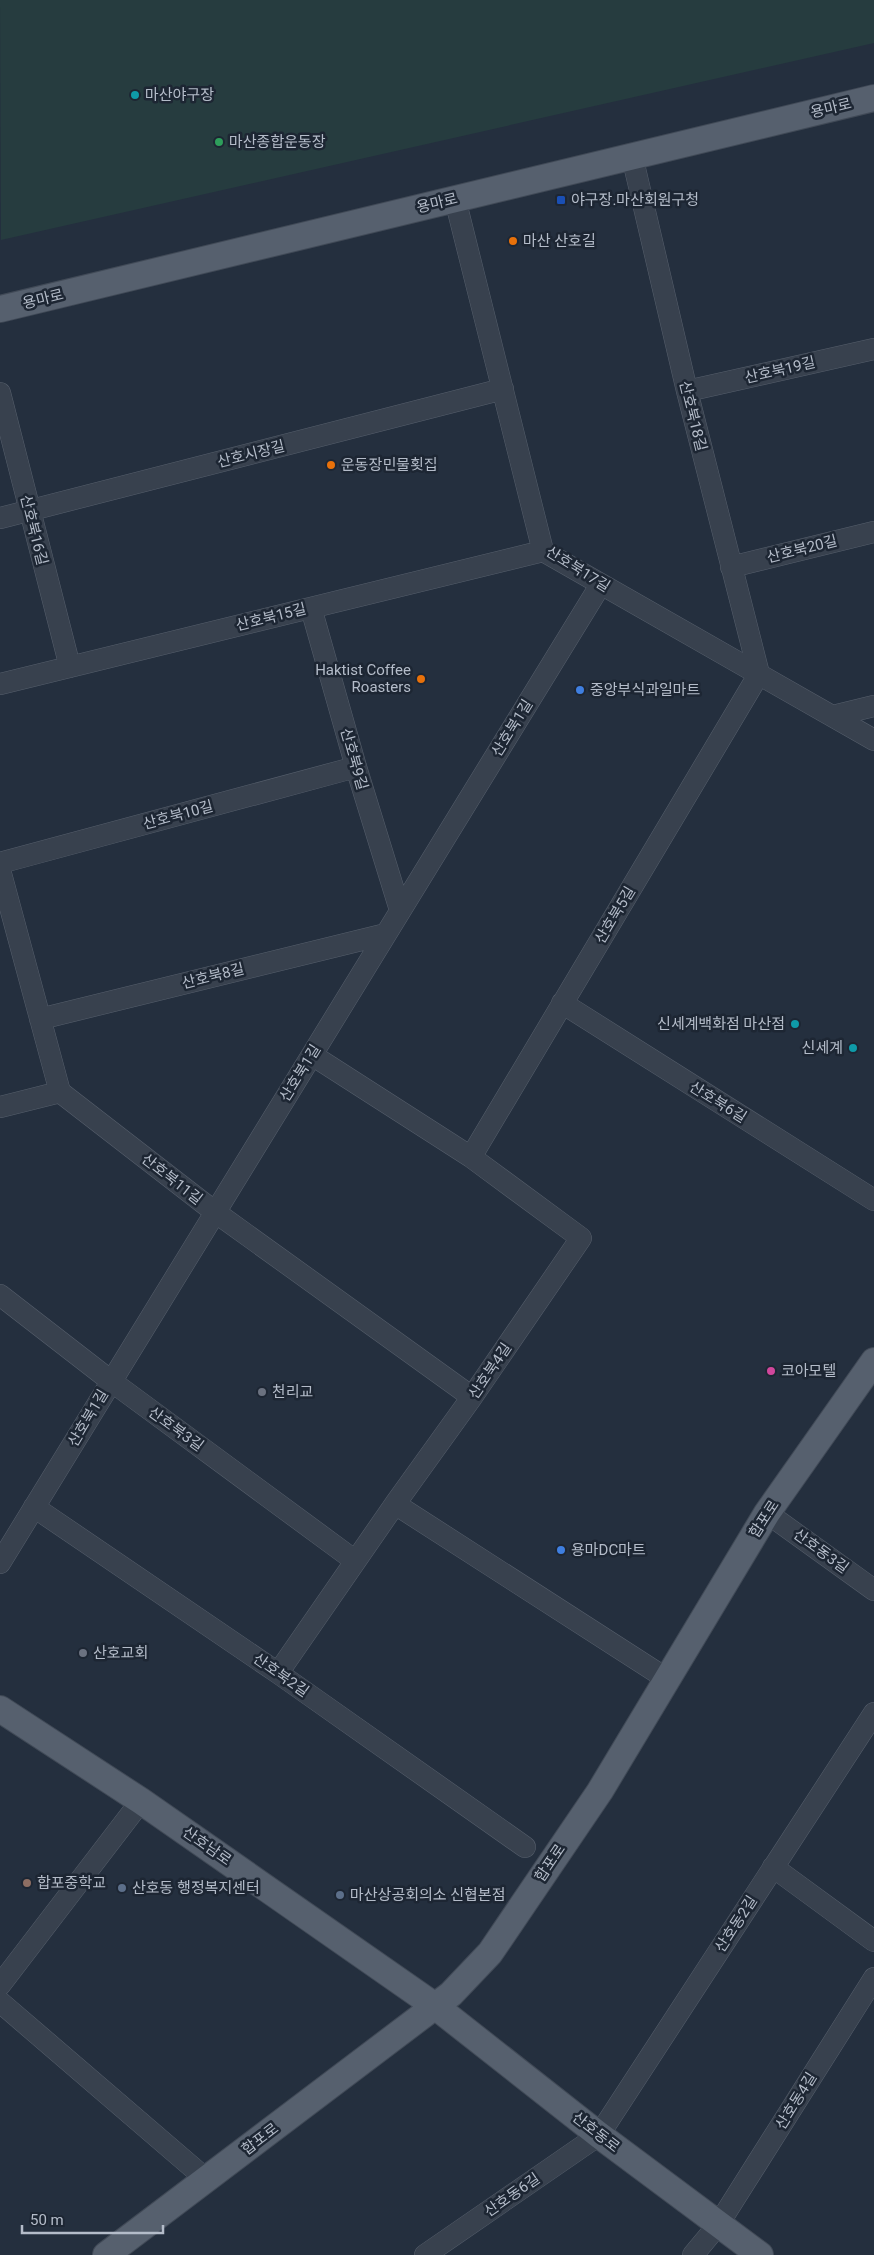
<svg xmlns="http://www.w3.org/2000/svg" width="874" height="2255" font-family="Roboto,'Noto Sans KR',sans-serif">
  <rect width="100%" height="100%" fill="#242f3e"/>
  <!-- green -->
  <path fill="#263c3f" d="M0,0h874v43l-873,197z"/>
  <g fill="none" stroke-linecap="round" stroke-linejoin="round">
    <defs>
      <path id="minor" d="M455,199l88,352 331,189
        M687,391l187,-42
        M0,393l70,274
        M0,518l503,-129
        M731,567l143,-35
        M311,608l45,159 44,143
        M0,684l543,-133
        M833,716l41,-10
        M0,863l356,-96
        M0,870l60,222 155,120 257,185
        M562,1003l312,197
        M40,1019l346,-85
        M312,1055l159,102 110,81 -109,159 -77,107 272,175
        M0,1107l60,-15
        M471,1157l288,-483 -72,-283 -55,-235
        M0,1295l111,86 243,179
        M34,1507l244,166 247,174
        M767,1513l107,77
        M0,1563l601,-979
        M278,1673l117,-169
        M773,1867l101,74
        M0,1985l141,-184
        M0,2002l206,177
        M425,2255l174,-120 275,-422
        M693,2255l25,-30 156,-247"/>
      <path id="major" d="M0,309l874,-211
        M0,1709l141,92 294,205 164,129 161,120
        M106,2255l345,-261 39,-41 110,-162 167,-278 107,-152"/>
    </defs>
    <!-- minor casing -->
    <use href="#minor" stroke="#565f6c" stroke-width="22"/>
    <!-- major casing -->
    <use href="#major" stroke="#414a57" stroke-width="28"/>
    <!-- minor -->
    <use href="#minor" stroke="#38414e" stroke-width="21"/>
    <!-- major -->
    <use href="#major" stroke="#56606e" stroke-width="26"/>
  </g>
  <!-- markers -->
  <g fill="#0f9aa8" stroke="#1d2633" stroke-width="2">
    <circle cx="135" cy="95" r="5"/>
    <circle cx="795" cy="1024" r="5"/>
    <circle cx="853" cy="1048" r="5"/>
  </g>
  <circle fill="#2e9e5b" stroke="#1d2633" stroke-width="2" cx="219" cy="142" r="5"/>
  <rect fill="#1a4fb4" stroke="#1d2633" stroke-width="2" x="556" y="195" width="10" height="10" rx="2.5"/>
  <g fill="#e8710a" stroke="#1d2633" stroke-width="2">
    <circle cx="513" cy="241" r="5"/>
    <circle cx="331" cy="465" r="5"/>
    <circle cx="421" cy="679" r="5"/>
  </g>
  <g fill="#3f7fe0" stroke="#1d2633" stroke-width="2">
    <circle cx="580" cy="690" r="5"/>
    <circle cx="561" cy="1550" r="5"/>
  </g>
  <circle fill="#d1479c" stroke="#1d2633" stroke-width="2" cx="771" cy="1371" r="5"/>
  <g fill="#6b7280" stroke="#1d2633" stroke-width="2">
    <circle cx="262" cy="1392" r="5"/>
    <circle cx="83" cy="1653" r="5"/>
  </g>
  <circle fill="#8d6e63" stroke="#1d2633" stroke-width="2" cx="27" cy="1883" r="5"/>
  <g fill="#5c6f8a" stroke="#1d2633" stroke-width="2">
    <circle cx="122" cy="1888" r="5"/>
    <circle cx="340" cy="1895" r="5"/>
  </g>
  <g text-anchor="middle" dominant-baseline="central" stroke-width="5" stroke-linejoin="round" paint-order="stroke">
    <!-- poi labels -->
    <g font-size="15" fill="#b4bcc9" stroke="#1d2633" text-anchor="start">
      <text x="145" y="95">마산야구장</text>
      <text x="229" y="142">마산종합운동장</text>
      <text x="571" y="200">야구장.마산회원구청</text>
      <text x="523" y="241">마산 산호길</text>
      <text x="341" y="465">운동장민물횟집</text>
      <text x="411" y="670" text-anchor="end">Haktist Coffee<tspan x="411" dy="17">Roasters</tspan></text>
      <text x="590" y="690">중앙부식과일마트</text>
      <text x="785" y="1024" text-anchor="end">신세계백화점 마산점</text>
      <text x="843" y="1048" text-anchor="end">신세계</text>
      <text x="781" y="1371">코아모텔</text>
      <text x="272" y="1392">천리교</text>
      <text x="571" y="1550">용마DC마트</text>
      <text x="93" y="1653">산호교회</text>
      <text x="37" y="1883">합포중학교</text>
      <text x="132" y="1888">산호동 행정복지센터</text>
      <text x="350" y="1895">마산상공회의소 신협본점</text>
    </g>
    <!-- street labels -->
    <g font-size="15" fill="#b4bcc9" stroke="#1d2633">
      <text transform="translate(831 108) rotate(-14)">용마로</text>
      <text transform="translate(437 203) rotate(-14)">용마로</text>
      <text transform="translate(43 299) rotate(-14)">용마로</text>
      <text transform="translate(780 370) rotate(-13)">산호북19길</text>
      <text transform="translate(693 416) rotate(76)">산호북18길</text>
      <text transform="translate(251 454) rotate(-14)">산호시장길</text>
      <text transform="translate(34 530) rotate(76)">산호북16길</text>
      <text transform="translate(802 549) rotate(-14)">산호북20길</text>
      <text transform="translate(578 569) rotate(32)">산호북17길</text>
      <text transform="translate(271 617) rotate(-14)">산호북15길</text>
      <text transform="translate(512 728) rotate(-58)">산호북1길</text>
      <text transform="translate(354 759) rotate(74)">산호북9길</text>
      <text transform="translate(178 815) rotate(-15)">산호북10길</text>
      <text transform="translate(615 915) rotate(-59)">산호북5길</text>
      <text transform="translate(213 976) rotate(-14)">산호북8길</text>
      <text transform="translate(300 1073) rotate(-58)">산호북1길</text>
      <text transform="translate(718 1102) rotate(32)">산호북6길</text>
      <text transform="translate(172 1179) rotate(38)">산호북11길</text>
      <text transform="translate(490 1371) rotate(-56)">산호북4길</text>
      <text transform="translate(88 1418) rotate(-59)">산호북1길</text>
      <text transform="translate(176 1429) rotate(36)">산호북3길</text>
      <text transform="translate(764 1519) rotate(-57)">합포로</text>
      <text transform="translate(821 1551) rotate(36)">산호동3길</text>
      <text transform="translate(281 1675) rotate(35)">산호북2길</text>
      <text transform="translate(207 1846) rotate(35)">산호남로</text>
      <text transform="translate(550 1863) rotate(-56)">합포로</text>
      <text transform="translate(736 1924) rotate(-57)">산호동2길</text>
      <text transform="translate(796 2101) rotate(-58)">산호동4길</text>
      <text transform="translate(596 2132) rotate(38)">산호동로</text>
      <text transform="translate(260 2139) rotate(-37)">합포로</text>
      <text transform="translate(512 2195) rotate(-35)">산호동6길</text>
    </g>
  </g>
  <!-- scale -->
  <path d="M22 2225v8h141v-8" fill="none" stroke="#b4bcc9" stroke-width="2.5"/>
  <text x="30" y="2225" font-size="15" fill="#b4bcc9" stroke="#1d2633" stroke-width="4" paint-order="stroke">50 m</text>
</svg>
